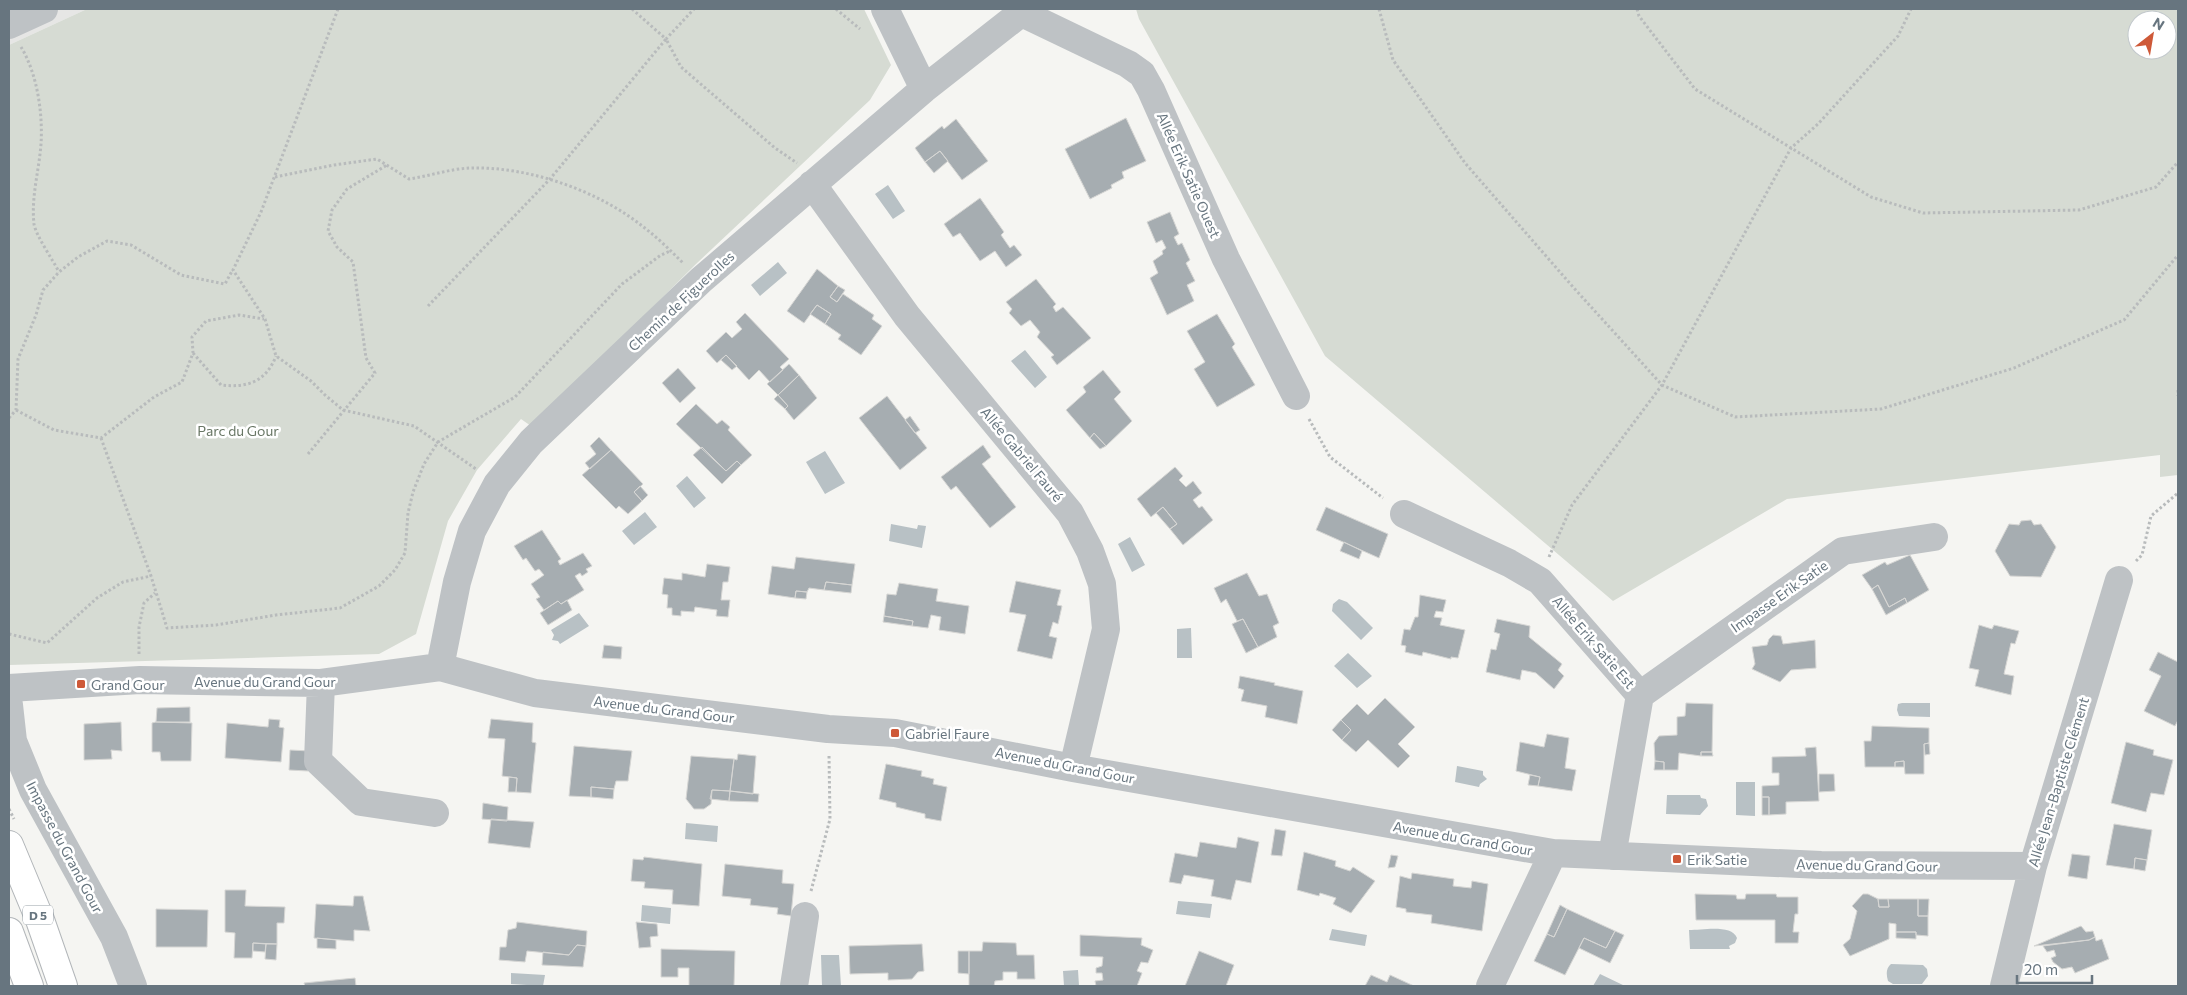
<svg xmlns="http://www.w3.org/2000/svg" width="2187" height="995" font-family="Commissioner,sans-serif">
  <rect width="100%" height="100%" fill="#f5f5f2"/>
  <!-- built -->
  <path fill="#e6e6e5" d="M9,9h78l-78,36z"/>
  <!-- green -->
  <path fill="#d6dbd3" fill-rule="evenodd" d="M87,9h777l27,56 -21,35 -174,164 -127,127 -38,35 -10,-7 -44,51 -29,51 -32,113 -37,20 -370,11v-620z
    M1136,9h1042v466l-18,2v-22l-373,44 -174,102 -288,-245 -186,-337zM2137,20h30v30h-30z"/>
  <!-- water -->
  <path fill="#b8c1c5" d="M888,185l17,26 -12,8 -18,-25z
    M778,262l9,11 -27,23 -9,-11z
    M1025,350l22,27 -12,11 -24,-27z
    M825,451l20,32 -20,11 -19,-32z
    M687,476l19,22 -12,10 -18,-22z
    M645,512l12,15 -23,18 -12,-14z
    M891,524l26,5 1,-4 8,1 -4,22 -33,-7z
    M1130,537l15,28 -13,7 -14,-28z
    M1339,599l8,3 26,26 -12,12 -29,-29 1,-7z
    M579,613l10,13 -29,18 -2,-3 -6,-1 2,-5 -3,-5z
    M1191,628l1,30h-15v-29z
    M1348,653l24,23 -15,12 -23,-22z
    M1902,703h28v14l-31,-1 -2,-6 1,-6z
    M1457,766l26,5v4l4,4 -7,5 -1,3 -24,-5z
    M1736,782h19v34l-19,-1z
    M1667,795h33l1,3 5,1 2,7 -8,9 -34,-1z
    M686,823l32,3 -1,16 -32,-3z
    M1178,901l34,3 -2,14 -34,-4z
    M642,905l29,3 -1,16 -29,-3z
    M1332,929l35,6 -2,11 -36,-6z
    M1689,930c14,0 43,-6 48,8l-2,5 -6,3 1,3h-40z
    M821,955h18l2,31h-19z
    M1891,964l32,1 4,4 1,7 -6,8h-29l-5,-3c-2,-7 -2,-13 3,-17z
    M1078,970l1,16h-15l-1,-15z
    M511,973l34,2 -2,11 -32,-2z
    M1600,974l25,12h-32z"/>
  <!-- building -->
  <path fill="#a6adb1" stroke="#d6d6d4" d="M1126,118l20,43 -24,11 2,6 -13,7 1,3 -22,11 -25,-50z
    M956,119l32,42 -26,19 -22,-29 -15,11 -10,-14 27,-22 2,3z
    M940,151l8,10 -14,12 -9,-11z
    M980,198l24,34 -3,3 9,13 4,-3 8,10 -16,12 -11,-16 -15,10 -20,-28 -7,4 -9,-13z
    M1170,212l9,22 -5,3 4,8 4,-2 8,17 -4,3 9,18 -8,4 7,16 -27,14 -17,-37 8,-5 -5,-12 10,-7 -1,-3 4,-3 -4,-8 -6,3 -9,-21z
    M817,269l21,17 -8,11 7,5 6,-8 31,21 -2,4 10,7 -21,29 -23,-16 3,-4 -16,-11 6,-10 -14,-9 -13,18 -17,-12z
    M1036,279l20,25 -3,3 3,5 7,-5 28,31 -34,27 -6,-8 3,-2 -17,-18 3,-5 -10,-12 -9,6 -12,-13 3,-4 -6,-7z
    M838,286l7,4 -8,12 -7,-5z
    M817,305l14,9 -6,10 -15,-10z
    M745,313l44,46 -9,8 3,3 -13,12 -11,-12 -10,10 -23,-25 -9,8 -11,-12 20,-19 6,6 10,-9 -6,-7z
    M1217,314l18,30 -3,3 23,38 -38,22 -23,-38 11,-7 -18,-31z
    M726,355l11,11 -5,4 -11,-10z
    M789,364l10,11 -21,20 -11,-11z
    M678,368l18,20 -16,15 -18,-20z
    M1103,370l18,22 -7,7 18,22 -26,25 -12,-13 -4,5 -24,-28 20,-18 -3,-5z
    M799,375l18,23 -23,22 -9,-11 3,-3 -10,-11z
    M778,395l10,11 -3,3 -11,-10z
    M887,396l40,52 -27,22 -41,-52z
    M696,404l21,20 5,-4 8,7 -2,3 24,25 -11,10 -4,-4 -11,10 -25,-23 -25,-24z
    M910,416l10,14 -5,3 -10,-13z
    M1094,433l12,13 -6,3 -10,-11z
    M599,437l12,13 -21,19 -5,-6 11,-9 -6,-8z
    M983,445l8,12 -9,7 34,43 -26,21 -34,-42 -5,4 -10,-13z
    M702,447l24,24 11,-10 4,4 -19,19 -29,-29z
    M611,450l32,34 -9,8 8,9 -14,13 -9,-8 -3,3 -34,-34z
    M1175,467l8,9 -4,4 7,7 7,-6 9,12 -9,7 6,8 3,-2 11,14 -30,25 -13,-16 7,-5 -14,-17 -12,10 -14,-18z
    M640,486l8,9 -6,6 -8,-9z
    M1163,507l14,17 -7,5 -14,-16z
    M1326,507l62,27 -9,24 -63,-28z
    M2031,520l3,5 7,-1 15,23 -15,30 -31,-1 -15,-25 14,-27 10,1 2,-4z
    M542,530l19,29 -3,2 2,4 23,-12 9,13 -6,3 2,3 -6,4 -2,-3 -5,3 9,14 -23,14 -3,-3 -14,9 -8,-11 4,-2 -9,-13 13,-9 -5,-6 -4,2 -9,-13 -3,2 -9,-14z
    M1344,542l18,9 -3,8 -19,-8z
    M1910,555l19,35 -22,13 -2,-5 -16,9 -11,-22 -6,4 -10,-14 23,-13 2,3z
    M796,557l59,7 -3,21 -26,-3 -2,8 -15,-2 -2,4 -11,-1 -1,7 -27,-4 4,-28 22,3z
    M707,564l23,3 -2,15h-5l-2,18h9l-2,17 -12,-1 1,-6 -22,-3 -1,5 -13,-1v5l-9,-1v-7h-5l1,-13 -6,-1 2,-16 18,2v-7l23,4z
    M1247,573l12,23 8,-2 12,29 -6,3 4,11 -19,10 -15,-28 -6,2 -11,-22 -5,4 -7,-15z
    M1016,581l45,9 -4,15 5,1 -4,18 -5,-2 -4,14 8,2 -5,21 -35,-8 9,-36 -17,-3z
    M826,582l26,3 -1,8 -27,-3z
    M899,583l39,6 -2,12 33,5 -4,28 -26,-4 2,-13 -10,-2 -3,13 -16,-2 1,-5 -29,-5 3,-22 9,1z
    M1878,585l11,22 16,-9 2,5 -21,12 -14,-26z
    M796,591l11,1 -1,7 -11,-1z
    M1420,595l26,5 -3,12 -7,-1 -2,6 8,1 -2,7 25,5 -7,28 -7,-1v2l-28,-7 -1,4 -17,-4 1,-6 -5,-1 3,-16 6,1 5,-13h3z
    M567,600l5,10 -24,15 -8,-12 18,-12 3,3z
    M884,616l29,5 -1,5 -29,-4z
    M1243,619l15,28 -12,6 -14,-29z
    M1497,619l33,7 -1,11 33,27 -4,6 6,6 -10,13 -18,-16 -14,-3 -2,10 -34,-8 5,-23 5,1 4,-16 -6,-2z
    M1979,625l13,4 2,-4 25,6 -4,13 -4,-1 -7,31 10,2 -3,19 -36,-9 4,-16 -10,-2z
    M1773,635l8,1 2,8 32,-4 1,28 -25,2 -11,12 -28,-13 3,-5 -3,-17 15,-2 2,-6z
    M604,645l18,2 -1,12 -19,-1z
    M2158,652l20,10v58l-3,6 -31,-15 17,-35 -12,-6z
    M1240,676l35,7 -1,2 29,6 -6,33 -32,-7 2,-11 -26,-5 3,-11 -6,-2z
    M1385,698l30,29 -17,17 12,12 -12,12 -30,-28 -12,12 -14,-12 9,-10 -10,-10 16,-16 11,11z
    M1686,703l27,1 -1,48h-11v4l-22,-3 -1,17h-14v-8l-9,-1 -1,-18 5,-7 18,-1v-18l8,-1z
    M190,707v15h-34l1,-14z
    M269,719l11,1 -1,7 5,1 -3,34 -56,-4 2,-35 41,4z
    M491,719l42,4 -1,19 4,1 -5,50 -15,-1 1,-14 -15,-2 3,-37 -17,-1z
    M1341,720l10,10 -9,10 -10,-10z
    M121,722l1,29 -11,-1 1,9 -28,1v-36z
    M156,722l36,1 -1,38h-30l-1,-9h-8v-29z
    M1872,726l57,2v15l-5,1v30h-19l-1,-13 -9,1v5h-30l-1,-26h7z
    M1547,734l22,4 -4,30 11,2 -4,21 -34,-5 2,-9 -24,-6 4,-29 24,5z
    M2126,742l28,8 -1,5 20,5 -9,35 -13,-2 -5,19 -35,-9z
    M1929,743l1,11 -5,1 -1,-11z
    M574,746l58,5 -4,30h-12l-2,8 -23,-2v10l-22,-1z
    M1816,747l3,54 -33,1v12l-17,1v-18h-7v-11l17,-1v-12h-7v-16l34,-1 -1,-8z
    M290,750l20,1 -2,20 -19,-1z
    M1701,752h11l1,4h-12z
    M738,754l18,2 -3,38 -23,-3 4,-32 3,1z
    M691,756l43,3 -4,32 -18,-1 -1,14 -7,5h-10l-8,-10z
    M1655,761l9,1v8h-10z
    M1904,761v6h-9v-5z
    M886,764l36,7 -1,5 13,3 -1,5 14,3 -6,34 -16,-3v-4l-29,-7v-4l-17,-4z
    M1819,774h15l1,17 -16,1z
    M1530,775l10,2 -2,9 -10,-1z
    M509,777l8,1 -1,14h-8z
    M591,787l23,2 -1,10 -22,-2z
    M712,790l18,1 -1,10 -19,-2z
    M730,791l29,3 -1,8 -29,-1z
    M1762,797h7v18h-7z
    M483,803l25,4 -1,14 -25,-2z
    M491,819l43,3 -4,26 -42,-5z
    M2114,824l38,6 -5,30 -12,-2 -1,11 -28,-4z
    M1275,829l11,2 -4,25 -11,-1z
    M1238,837l21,5 -8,41 -15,-3 -5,20 -20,-4 3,-16 -30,-5 -3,9 -12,-2 6,-29 22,4 3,-15 36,6z
    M1304,852l32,9 -1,5 15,5 3,-4 22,14 -24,32 -18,-9 3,-6 -16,-5 -1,3 -22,-6z
    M2072,854l18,2 -3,23 -19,-3z
    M1391,855l7,1 -3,11 -7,1z
    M644,857l58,7 -3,42 -27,-2 1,-14 -29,-2 1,-6 -14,-1 2,-22 10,1z
    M2135,858l12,2 -2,11 -11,-2z
    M725,864l58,6 -1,13 12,1 -3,32 -14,-2 1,-6 -28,-3 1,-6 -29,-3z
    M1412,873l42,6 -1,7 18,2 1,-7 16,3 -6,47 -51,-8 1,-8 -26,-3v-3l-10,-2 4,-31 11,3z
    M225,890h21l-1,16 40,1 -1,16h-7v21l-24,-1 -1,15h-18l1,-25 -10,-1z
    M1695,894l41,1 1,4h8l1,-5h30l1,3h21v17h-3l-2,18h6l-1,11h-23v-23h-79z
    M1863,894h5l10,5 1,8h10l-1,-8h30v17h10v20l-12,-1v-3h-20v-8l-7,-1v16l-39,17 -7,-11 7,-6 7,-28 -5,-5z
    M354,896h9l7,35 -16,-1v11l-40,-3 2,-34 37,2z
    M1878,899h10l1,8h-10z
    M1918,899h11l-1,17h-10z
    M1560,905l7,4 -13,28 -7,-3z
    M156,909l52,1 -1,37h-51z
    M1567,909l48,22 -9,17 -22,-10 -19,37 -31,-14 13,-27 7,3z
    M517,922l70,9 -1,15 -9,-1 -8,10 -42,-4 -2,11 -26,-2 1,-13h6l2,-17 8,-2z
    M636,922l21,2 1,12 -8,1 1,10 -12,1z
    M2081,926l5,6 7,-1 2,6 -6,3 -55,6z
    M1615,931l9,4 -14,28 -31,-15 5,-10 22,10z
    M1896,932h20v7l-20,-1z
    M1080,935l62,3 -1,7 12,5 -5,13 -7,-1 -4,9 5,2 -5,13h-41l-1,-5 8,-1 -1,-7h-6v-5l6,-2 1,-9 -23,-1z
    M2095,937l1,4 6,-2 7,20 -34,14 -3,-6 -10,2 -9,-7 -2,-4 5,-2 -2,-6 -7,2 -4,-6 46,-6z
    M317,938l19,2v9l-19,-1z
    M983,942l33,1 1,12h17l1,24h-18v-7h-14v8l-8,1 -1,5h-25v-35h13z
    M253,943l13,1 -1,8 -12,-1z
    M266,944h11l-1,16 -11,-1z
    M922,944l2,27 -6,1 -6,7 -24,1v-7l-38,1 -1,-28z
    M577,945l9,1 -3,21 -41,-2 1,-13 26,3z
    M661,949l74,2 -1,35h-45v-18h-11v9h-17z
    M958,951h11v23l-11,-1z
    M1199,951l35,14 -8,21h-41z
    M1371,975l16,7 3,-7 24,11h-49z
    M355,978l1,8h-51l-1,-3z"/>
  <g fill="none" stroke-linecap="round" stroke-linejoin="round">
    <defs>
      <path id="primary" d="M9,845l30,72 24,69
        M9,932l20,54"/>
    </defs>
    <!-- primary casing -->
    <use href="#primary" stroke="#b2b6b9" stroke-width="30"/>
    <!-- path -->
    <path stroke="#b8bbbc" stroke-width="3" stroke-dasharray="2.5 2.5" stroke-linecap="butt" d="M338,9l-77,203 -28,58 32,49 11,37 35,25 14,14 18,15 71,16 62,43
      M632,9l34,30 28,-30
      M836,9l24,20
      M1379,9l14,51 72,103 108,124 89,98 73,32 146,-8 133,-41 110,-48 54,-65
      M1637,9l2,7 56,73 176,108 52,16 156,-3 77,-23 22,-25
      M21,47c16,26 22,66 20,97 -2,27 -10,53 -7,80 2,12 19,36 25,48
      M275,177l59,-12 43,-6 32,20c20,-3 41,-10 60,-11 60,-2 131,23 177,61 13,10 25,22 37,34
      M428,306l122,-127 116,-140 15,28 94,81 22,15
      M193,353l28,32c26,3 45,-3 55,-29
      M2178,390v6
      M16,410l38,20 47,8 53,-41 28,-15 11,-29 -1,-16 14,-16 33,-6 25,4
      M9,418l7,-8 2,-51 18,-44 7,-25 16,-18 19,-15 29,-16 24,4 50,30 44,9 7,-13
      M1309,419l21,38 53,41
      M101,438l50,138 16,52 49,-3 60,-10 64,-7 39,-22 16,-16 10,-17 3,-40 5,-21 11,-28 14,-22 77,-45 107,-113 39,-29 9,-4
      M308,454l67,-81 -9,-15 -13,-96 -16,-15 -9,-16 4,-21 15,-21 40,-24
      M1549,557l23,-52 90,-120 129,-237 27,-24 80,-88 13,-27
      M2136,561l6,-6 9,-39 27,-23
      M9,634l38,9 50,-45 26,-16 28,-6
      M139,654v-27l5,-24 11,-10
      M9,809l5,10
      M811,891l19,-72 -1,-64"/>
    <!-- minor -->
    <path stroke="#bec2c5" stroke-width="28" d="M885,9l39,80
      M1022,13l106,51 14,10 9,16 75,169 70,137
      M9,25l35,-16
      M812,184l95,132 163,197 20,38 12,33 4,45 -33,139
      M1404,514l105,49 31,18 100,114 -28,161
      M440,667l17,-85 15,-51 25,-47 34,-42 170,-162 223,-191 102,-80
      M321,683l-3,78 43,41 74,11
      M9,688l131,-8 181,3 119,-16 95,26 293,36 67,4 178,35 480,85 268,12 212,1
      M1640,695l203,-144 91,-14
      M9,705l4,36 20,49 81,147 19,49
      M794,986l11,-70
      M1490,986l63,-133
      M2004,986l29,-120 86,-286"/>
    <!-- primary -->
    <use href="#primary" stroke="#fff" stroke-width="28"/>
  </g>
  <!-- markers -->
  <g fill="#ce5938" stroke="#fff" stroke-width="2">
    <rect x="76" y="679" width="10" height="10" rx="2.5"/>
    <rect x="890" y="728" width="10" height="10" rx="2.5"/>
    <rect x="1672" y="854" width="10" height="10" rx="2.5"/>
  </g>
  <g text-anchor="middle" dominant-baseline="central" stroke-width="5" stroke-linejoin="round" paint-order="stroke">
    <!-- shield labels -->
    <rect fill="#fff" stroke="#959ea5" stroke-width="1" x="23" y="905.5" width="30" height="19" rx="4"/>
    <g font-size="12" font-weight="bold" fill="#67757f">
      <text x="38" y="915">D 5</text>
    </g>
    <!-- street labels -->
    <g font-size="14" fill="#67757f" stroke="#fff">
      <text transform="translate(1189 175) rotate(66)">Allée Erik Satie Ouest</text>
      <text transform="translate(681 301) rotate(-43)">Chemin de Figuerolles</text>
      <text transform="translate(1022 454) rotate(50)">Allée Gabriel Fauré</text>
      <text transform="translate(1779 596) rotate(-35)">Impasse Erik Satie</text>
      <text transform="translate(1594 642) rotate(49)">Allée Erik Satie Est</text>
      <text x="265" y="681">Avenue du Grand Gour</text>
      <text transform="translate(664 709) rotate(7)">Avenue du Grand Gour</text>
      <text transform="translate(1065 765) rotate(11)">Avenue du Grand Gour</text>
      <text transform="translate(2058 782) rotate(-73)">Allée Jean-Baptiste Clément</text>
      <text transform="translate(1463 838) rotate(10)">Avenue du Grand Gour</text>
      <text transform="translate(65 847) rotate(62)">Impasse du Grand Gour</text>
      <text transform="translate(1867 865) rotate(1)">Avenue du Grand Gour</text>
    </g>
    <!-- park labels -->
    <g font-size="14" fill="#697765" stroke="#fff">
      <text x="238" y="430">Parc du Gour</text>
    </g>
    <!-- poi labels -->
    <g font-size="14" fill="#67757f" stroke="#fff" text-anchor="start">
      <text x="91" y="684">Grand Gour</text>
      <text x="905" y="733">Gabriel Faure</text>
      <text x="1687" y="859">Erik Satie</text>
    </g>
  </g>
  <!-- border -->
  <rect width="2187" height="995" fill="none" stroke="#67757f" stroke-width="20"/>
  <!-- north arrow -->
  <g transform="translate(2152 35) rotate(31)"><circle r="24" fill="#ffffff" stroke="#c2c8cc"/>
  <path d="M0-4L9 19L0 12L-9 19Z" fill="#ce5938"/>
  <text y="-8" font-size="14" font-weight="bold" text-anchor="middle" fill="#67757f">N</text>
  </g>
  <!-- scale -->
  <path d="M2017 975v8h75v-8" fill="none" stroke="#67757f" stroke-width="2.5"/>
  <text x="2024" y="975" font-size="15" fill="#67757f" stroke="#ffffff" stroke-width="4" paint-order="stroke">20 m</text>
</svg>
